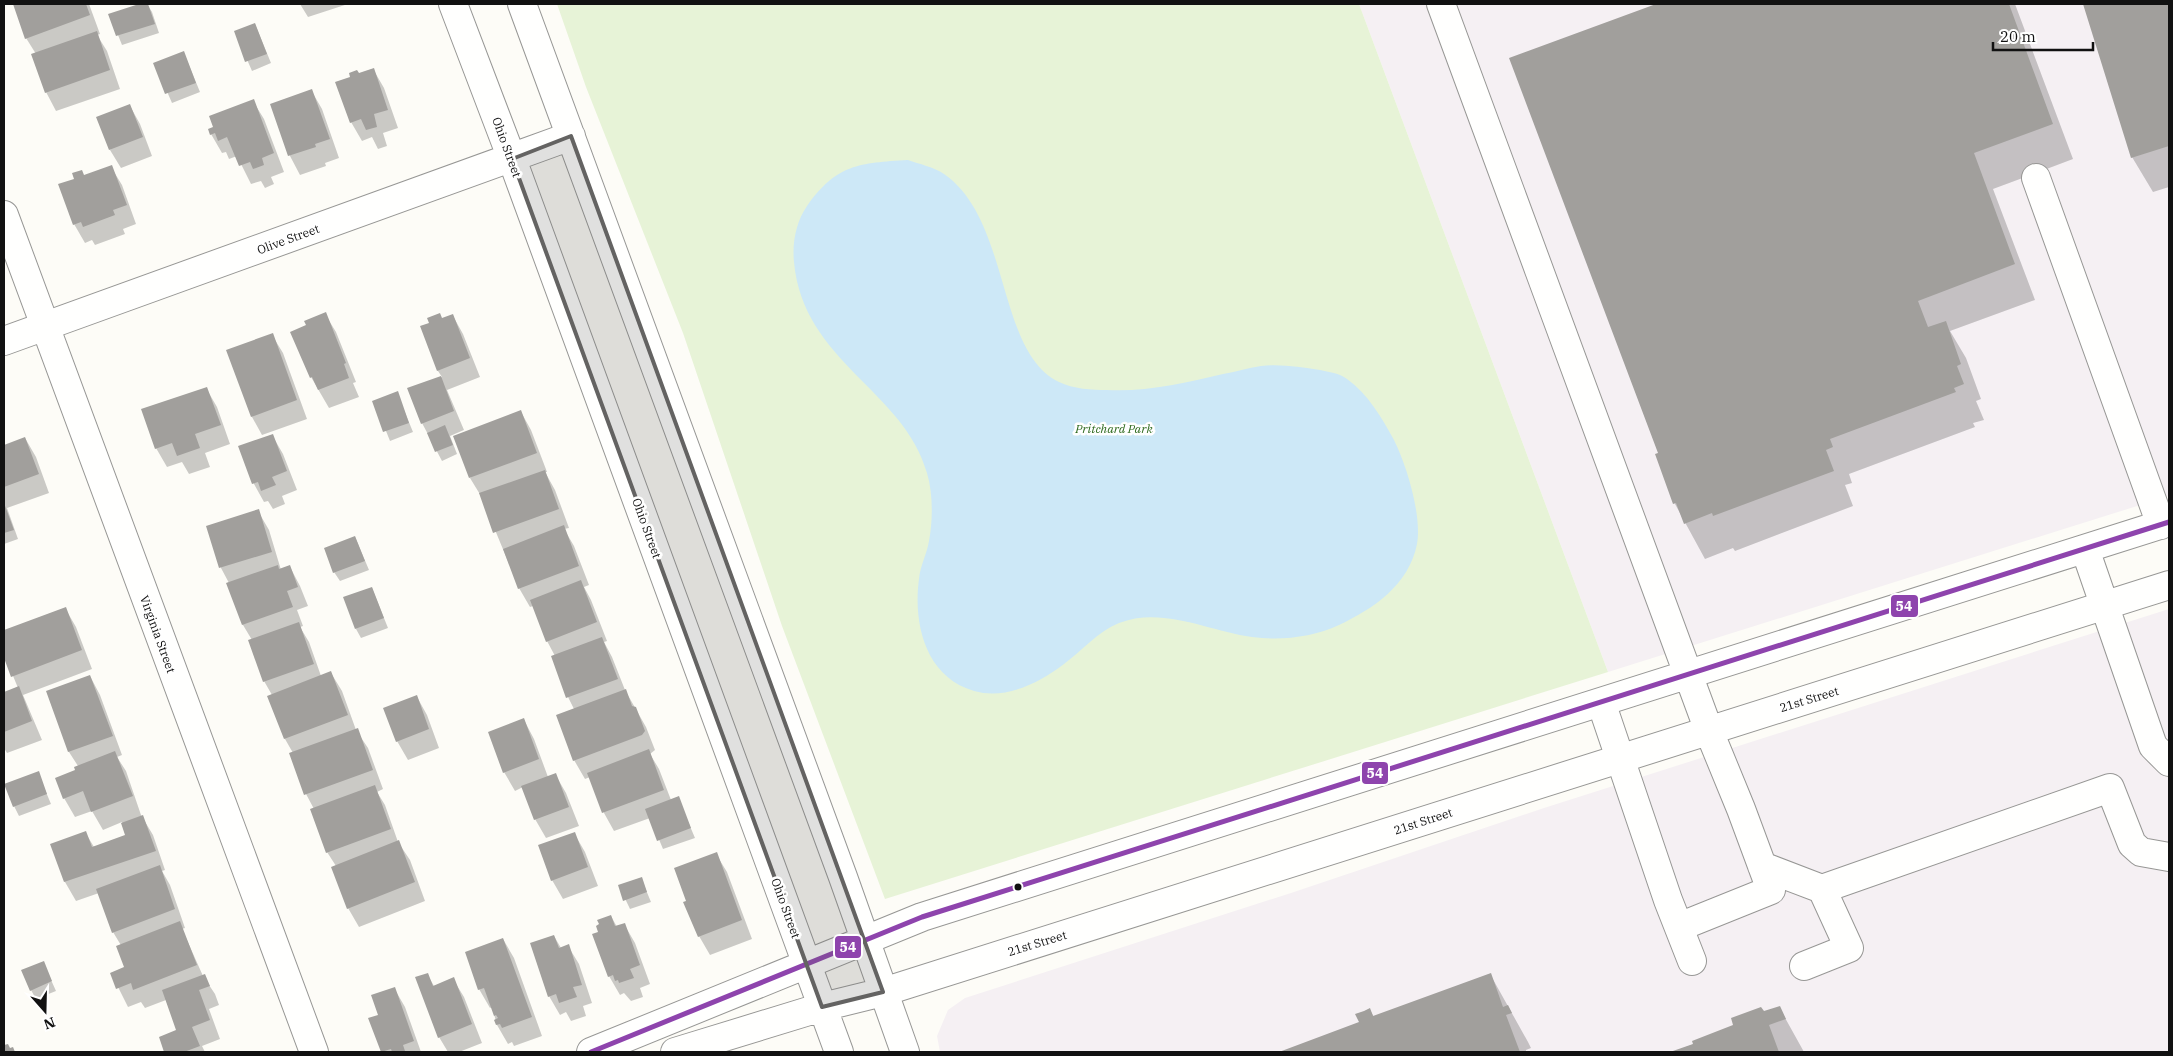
<svg xmlns="http://www.w3.org/2000/svg" width="2173" height="1056" font-family="'IBM Plex Serif',serif">
  <rect width="100%" height="100%" fill="#fdfcf7"/>
  <!-- industrial -->
  <path fill="#f5f0f3" d="M1359,4h810v492l-561,176z
    M2169,609v443h-1229l-3,-16 11,-26 17,-12 326,-105 253,-85z"/>
  <!-- green -->
  <path fill="#e7f3d7" d="M557,4h802l249,668 -723,227 -103,-273 -99,-293 -97,-246z"/>
  <!-- water -->
  <path fill="#cde8f7" d="M908,160c11,4 26,7 36,14 67,46 52,178 115,208 14,7 33,8 48,8 39,2 78,-7 116,-16 12,-2 25,-6 38,-8 19,-2 40,1 59,4 9,2 19,3 27,9 21,15 35,39 47,61 13,26 28,76 23,104 -8,41 -44,65 -78,81 -26,12 -58,16 -87,12 -43,-6 -90,-31 -133,-14 -22,9 -36,27 -55,41 -25,19 -58,36 -90,27 -49,-14 -61,-68 -55,-112 1,-13 8,-25 10,-38 4,-21 4,-48 -2,-68 -23,-83 -124,-111 -133,-211 -2,-19 2,-40 13,-56 30,-42 52,-43 101,-46z"/>
  <!-- shadow -->
  <path fill="#0003" d="M14,4h75l11,30 -3,1 10,16 13,38 -64,22 -10,-19 -10,-38 -10,-16z
    M143,4h4l5,8 7,21 -37,12 -12,-30z
    M300,4h48l-40,13z
    M1659,4h356l58,155 -80,30 42,111 -85,31 16,27 15,41 -5,2 8,19 -11,3 2,4 -126,47 3,9 -7,2 8,21 -118,45 -2,-3 -28,11 -30,-55 -19,-49 3,-1 -148,-395z
    M2084,4h85v183l-16,5 -21,-35z
    M255,24l16,39 -19,8 -17,-39z
    M184,53l16,39 -28,11 -17,-39z
    M373,69l11,19 14,40 -15,5 4,13 -9,3 -6,-12 -10,4 -11,-19v-45z
    M311,90l11,19 17,49 -14,5 1,3 -26,9 -10,-19 -19,-51z
    M253,101l11,18 20,53 -13,5 3,7 -9,4 -4,-7 -10,3 -14,-28 -8,3 -3,-7 -4,1 -11,-19z
    M130,106l10,18 12,32 -31,12 -11,-18z
    M111,167l11,18 14,39 -13,5 2,5 -30,11 -3,-5 -7,3 -11,-19 10,-48z
    M325,314l11,18 20,50 -3,1 6,14 -30,11 -18,-31 -3,-51z
    M453,316l10,18 17,43 -33,13 17,40 -14,6 7,18 -15,7 -20,-38 -13,-34 33,-12 -4,-6 4,-52z
    M272,335l11,18 24,66 -45,16 -10,-18z
    M206,388l11,19 13,37 -25,9 5,14 -21,7 -7,-12 -15,5 -11,-19z
    M397,393l16,39 -23,9 -16,-40z
    M521,412l10,18 16,42h-2l10,18 14,38 -5,1 10,17 15,39 -5,2 7,13 16,41 -3,1 8,15 13,33 21,37 9,23 -5,4 9,15 12,31 7,-2 17,40 -32,11 -13,-31 -36,13 -10,-18 -14,-36 -5,2 -11,-19v-51l-6,-12 -13,-41 -8,-15 -14,-35 -3,1 -11,-19 -38,-92 -11,-18z
    M272,435l11,19 14,36 -15,6 3,8 -12,5 -5,-8 -4,1 -10,-18 -14,-37z
    M25,438l11,19 13,36 -42,15 11,31 -14,5v-98z
    M258,511l11,19 12,40 9,-3 10,19 8,20 -11,4 6,16 -3,1 9,15 12,34 10,-3 11,18 14,39 12,18 15,41 -6,3 8,13 13,37 12,18 15,41 -66,26 -11,-19 -12,-42 -9,-14 -13,-43 -8,-15 -13,-41 -8,-14 -16,-43 3,-1 -8,-14 -12,-41 -9,-15 -14,-42 -8,-15 -13,-42z
    M355,537l14,33 -29,11 -6,-9z
    M372,588l16,40 -27,10 -5,-9z
    M65,608l11,19 16,42 -69,26 19,45 -35,13 -3,-5v-55l14,-5 -14,-34v-23z
    M90,676l10,19 22,60 -5,2 9,14 15,44 12,20 12,35 -3,1 8,14 15,43 -3,1 21,47 12,18 4,11 -10,4 11,30 -18,7 3,6h-39l-6,-15 18,-6 -12,-31 -21,8 -4,-6 -13,5 -17,-34 15,-5 -4,-21 -9,-15 -14,-39 -23,8 -11,-19 -13,-37 33,-13 9,15 33,-11 -5,-14 -19,8 -11,-19 -17,6 -11,-19 14,-32 -9,-14 -22,-60z
    M417,697l10,18 12,33 -31,12 -11,-19z
    M524,720l10,19 14,38 7,-3 11,19 13,33 -33,12 -11,-19 -12,-32 -8,4 -11,-19z
    M38,773l13,31 -32,12 -5,-10z
    M574,833l11,19 13,34 -35,13 -11,-19z
    M716,854l11,18 25,67 -42,16 -11,-19 -12,-35z
    M641,878l10,24 -21,7 -11,-23z
    M611,916l6,11 7,-3 11,19 15,41 -10,4 3,9 -12,4 -7,-8 -4,2 -11,-19 -9,-43z
    M554,936l7,12 7,-2 11,18 13,39 -9,3 3,10 -15,5 -5,-9 -6,3 -11,-19z
    M503,939l11,19 28,78 -28,10 -2,-4 -4,2 -11,-19 -5,-18 -2,1 -11,-19z
    M43,962l13,29 -20,8 -5,-9z
    M427,974l7,12 19,-7 11,18 18,46 -23,9h-11l-9,-15z
    M1490,974l38,68 3,6 -5,2v2h-244l78,-29 10,-13 4,7z
    M394,988l11,19 16,45h-39l-12,-33 10,-3z
    M1779,1007l25,45h-131l21,-8z"/>
  <!-- building -->
  <path fill="#a19f9c" d="M13,4h73l4,11 -65,24z
    M139,4h9l7,20 -39,12 -8,-22z
    M1656,4h353l44,120 -79,29 41,111 -97,37 10,26 18,-6 15,43 -4,2 7,18 -10,4 2,4 -126,47 3,8 -7,3 8,21 -121,45 -1,-3 -28,11 -8,-21 -3,1 -18,-50 3,-1 -149,-395z
    M2083,4h86v142l-38,12z
    M255,23l12,31 -22,8 -11,-31z
    M97,31l13,39 -65,23 -14,-39z
    M184,51l12,32 -31,11 -12,-31z
    M374,68l14,42 -14,4 3,13 -11,3 -5,-11 -11,4 -15,-41 15,-5 -1,-4 8,-3 2,3z
    M312,89l18,50 -15,5 1,3 -28,9 -18,-52z
    M254,99l20,54 -12,5 2,7 -11,4 -3,-7 -11,4 -12,-29 -9,4 -3,-8 -5,2 -2,-6 5,-2 -4,-11z
    M130,104l13,33 -34,13 -13,-33z
    M112,165l15,40 -14,5 2,5 -32,12 -2,-5 -8,3 -15,-41 16,-5 -2,-6 10,-3 2,5z
    M326,312l20,51 -2,1 5,14 -31,12 -6,-13 -2,1 -20,-46 16,-7 -2,-4z
    M440,313l2,5 11,-4 17,44 -33,13 -17,-45 9,-3 -2,-5z
    M273,333l24,67 -46,17 -25,-67z
    M441,376l13,35 -33,13 -14,-36z
    M207,387l14,38 -26,9 5,14 -23,8 -5,-13 -17,6 -14,-40z
    M398,391l11,32 -26,9 -11,-31z
    M521,410l16,43 -68,25 -16,-42z
    M445,425l8,20 -18,7 -8,-19z
    M273,434l14,37 -15,6 4,8 -15,6 -3,-9 -6,2 -14,-38z
    M25,437l14,37 -35,13v-42z
    M545,470l14,39 -66,24 -14,-40z
    M4,503l10,27 -10,3z
    M259,509l13,43 -53,16 -13,-42z
    M564,525l15,41 -61,23 -15,-40z
    M355,536l10,25 -32,12 -9,-25z
    M278,565l1,4 11,-4 8,22 -11,4 6,16 -51,18 -16,-42z
    M581,580l16,42 -51,20 -16,-42z
    M372,587l12,31 -29,11 -12,-32z
    M66,607l16,43 -71,27 -7,-19v-28z
    M299,622l15,42 -51,18 -15,-42z
    M602,637l16,42 -52,19 -15,-42z
    M331,671l17,44 -64,24 -17,-43z
    M90,675l23,61 -45,16 -22,-61z
    M19,686l13,35 -28,11v-40z
    M626,689l6,17 4,1 9,24 -3,4 -69,26 -17,-46z
    M417,695l12,34 -33,13 -13,-34z
    M524,718l15,41 -36,14 -15,-41z
    M358,728l15,42 -69,25 -15,-42z
    M649,749l15,41 -62,23 -15,-40z
    M115,751l18,45 -42,16 -8,-21 -20,8 -8,-21 20,-8 -1,-3z
    M39,771l8,23 -34,13 -9,-23z
    M556,773l13,34 -35,13 -13,-34z
    M375,785l16,44 -65,24 -16,-44z
    M679,796l12,32 -34,13 -12,-32z
    M143,815l13,36 -92,31 -14,-38 36,-13 6,16 33,-12 -4,-12z
    M575,832l13,35 -37,14 -13,-36z
    M399,840l16,42 -68,27 -16,-42z
    M717,852l25,68 -44,17 -15,-35 3,-1 -12,-33z
    M160,865l15,44 -63,24 -16,-44z
    M642,877l5,15 -24,9 -5,-16z
    M611,915l4,11 10,-3 15,42 -10,4 4,9 -15,5 -1,-3 -3,1 -2,-6 -5,2 -16,-43 6,-2 -2,-6 3,-2 -2,-4z
    M180,921l17,44 -64,25 -2,-7 -15,6 -6,-16 14,-6 -8,-21z
    M554,935l5,13 10,-4 13,41 -9,2 4,10 -18,6 -3,-9 -8,3 -18,-54z
    M503,938l29,79 -30,11 -2,-4 -4,1 -2,-5 4,-2 -2,-3 -2,1 -10,-28 -6,2 -13,-38z
    M44,961l8,20 -22,10 -9,-21z
    M428,973l5,13 21,-9 18,47 -34,14 -23,-61z
    M1491,973l12,34 5,-2 4,8 -6,2 14,37h-241l80,-30 -4,-8 9,-3 6,-3 3,8z
    M205,974l5,12 -11,4 11,30 -18,7 8,19 -16,6h-20l-5,-15 17,-7 -14,-40z
    M395,987l19,54 -11,4 2,6 -3,1h-10l-1,-3 -10,3 -13,-34 10,-3 -7,-20z
    M1780,1006l6,13 -17,6 10,27h-109l23,-8 -1,-3 41,-16 -2,-7 30,-11 3,4z
    M8,1044l2,4 3,-1 2,5h-11v-7z"/>
  <g fill="none" stroke-linecap="round" stroke-linejoin="round">
    <defs>
      <path id="minor" d="M453,4l59,155 327,893
        M522,4l321,873 62,175
        M1441,4l268,727 32,78 30,81 -92,37
        M2036,178l125,347
        M4,215l310,837
        M4,341l567,-205
        M2085,549l68,197 16,16
        M1601,702l67,198 24,61
        M1762,866l60,23 288,-101 22,56 9,8 28,5
        M1804,966l45,-18 -27,-59
        M591,1052l331,-135 1247,-395
        M675,1052l147,-45 61,-15 1286,-407"/>
    </defs>
    <!-- minor casing -->
    <use href="#minor" stroke="#979795" stroke-width="30"/>
    <!-- minor -->
    <use href="#minor" stroke="#fffffe" stroke-width="28"/>
    <defs>
      <path id="bus-1" d="M591,1052l331,-135 1247,-395"/>
    </defs>
    <!-- bus-1 casing -->
    <use href="#bus-1" stroke="#fff" stroke-width="9"/>
    <!-- bus-1 -->
    <use href="#bus-1" stroke="#8e44ad" stroke-width="5"/>
  </g>
  <!-- marked area -->
  <path fill="#646362" fill-opacity="0.2" stroke="#646362" stroke-width="4" stroke-linejoin="round" d="M571,136l312,856 -61,15 -310,-848z"/>
  <!-- markers -->
  <circle fill="#111" stroke="#fff" stroke-width="2" cx="1018" cy="887" r="4.5"/>
  <g text-anchor="middle" dominant-baseline="central" stroke-width="5" stroke-linejoin="round" paint-order="stroke">
    <!-- street labels -->
    <g font-size="12" fill="#111" stroke="#fff">
      <text transform="translate(507 147) rotate(70)">Ohio Street</text>
      <text transform="translate(288 239) rotate(-20)">Olive Street</text>
      <text transform="translate(647 528) rotate(70)">Ohio Street</text>
      <text transform="translate(158 634) rotate(70)">Virginia Street</text>
      <text transform="translate(1809 699) rotate(-17)">21st Street</text>
      <text transform="translate(1423 821) rotate(-18)">21st Street</text>
      <text transform="translate(786 908) rotate(70)">Ohio Street</text>
      <text transform="translate(1037 943) rotate(-17)">21st Street</text>
    </g>
    <!-- park labels -->
    <g font-size="12" font-style="italic" fill="#2f6b1f" stroke="#fff">
      <text x="1114" y="428">Pritchard Park</text>
    </g>
  </g>
  <g stroke="#fff" stroke-width="2">
    <rect x="1890" y="594" width="29" height="24" rx="5" fill="#8e44ad"/>
    <rect x="1361" y="761" width="28" height="24" rx="5" fill="#8e44ad"/>
    <rect x="834" y="935" width="28" height="24" rx="5" fill="#8e44ad"/>
  </g>
  <g font-size="14" text-anchor="middle" font-weight="bold" fill="#fff">
    <text x="1904" y="611">54</text>
    <text x="1375" y="778">54</text>
    <text x="848" y="952">54</text>
  </g>
  <!-- border -->
  <rect width="2173" height="1056" fill="none" stroke="#111111" stroke-width="10"/>
  <!-- north arrow -->
  <g transform="translate(45 1011) rotate(160)" stroke="#ffffff" stroke-width="4" paint-order="stroke">
  <path d="M0-4L9 19L0 12L-9 19Z" fill="#111111"/>
  <text y="-8" font-size="14" font-weight="bold" text-anchor="middle" fill="#111111">N</text>
  </g>
  <!-- scale -->
  <path d="M1993 42v8h100v-8" fill="none" stroke="#111111" stroke-width="2.5"/>
  <text x="2000" y="42" font-size="15" fill="#111111" stroke="#ffffff" stroke-width="4" paint-order="stroke">20 m</text>
</svg>
